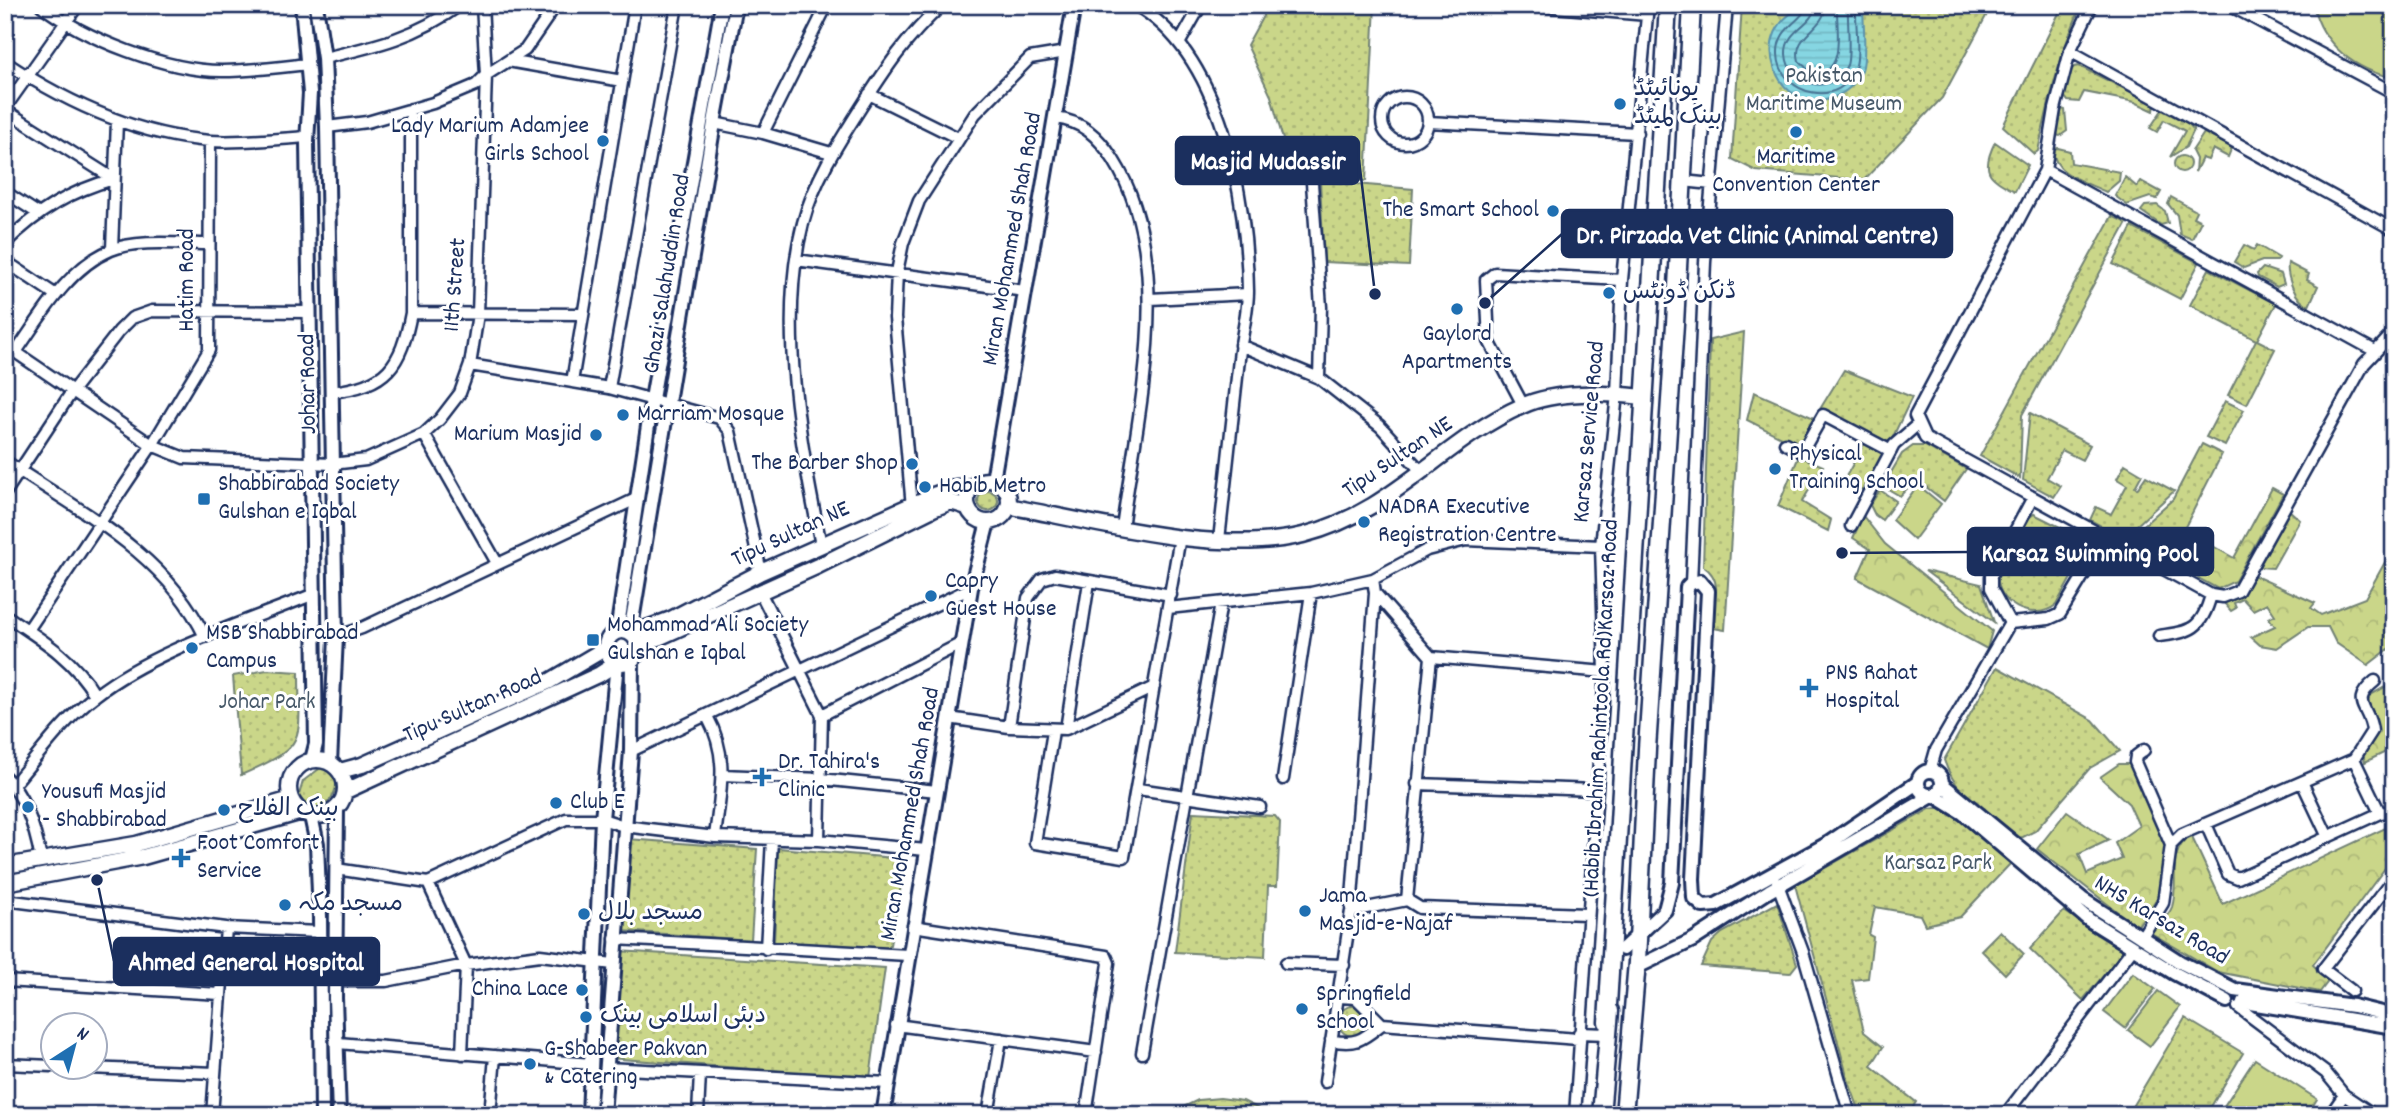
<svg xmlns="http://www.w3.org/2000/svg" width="2399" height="1120" font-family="Dekko,'Playpen Sans Arabic',sans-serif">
  <defs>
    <pattern id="grass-dots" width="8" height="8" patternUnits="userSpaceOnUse" patternTransform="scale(1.75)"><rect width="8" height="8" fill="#cad689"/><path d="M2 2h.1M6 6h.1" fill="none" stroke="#adb879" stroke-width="1.8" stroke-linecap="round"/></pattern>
    <pattern id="forest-crowns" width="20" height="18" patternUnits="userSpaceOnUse" patternTransform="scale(1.75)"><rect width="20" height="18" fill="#cad689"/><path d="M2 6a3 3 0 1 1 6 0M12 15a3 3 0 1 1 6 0" fill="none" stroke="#adb879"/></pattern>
    <pattern id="water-rules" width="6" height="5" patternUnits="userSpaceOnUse" patternTransform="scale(1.75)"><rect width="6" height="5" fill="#86d6e2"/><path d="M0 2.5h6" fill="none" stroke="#73b8c4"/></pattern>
  </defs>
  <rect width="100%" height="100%" fill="#fff"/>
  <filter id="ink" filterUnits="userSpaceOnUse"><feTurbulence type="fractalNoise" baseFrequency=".0143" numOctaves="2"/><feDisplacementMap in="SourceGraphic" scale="14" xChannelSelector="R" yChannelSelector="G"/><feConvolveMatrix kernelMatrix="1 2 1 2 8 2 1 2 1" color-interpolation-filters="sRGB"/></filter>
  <g filter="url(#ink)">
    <!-- grass -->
    <path fill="url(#grass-dots)" stroke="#728274" stroke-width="2" d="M1265,5h110l-9,176 -73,-5 -22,-80 -24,-51 16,-29z
      M1742,5h250l-50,93 -78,82 -108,-9 -24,-12z
      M2063,5h19c-22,46 -33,96 -44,146l-4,3 -31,-28z
      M2079,66l76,38 -1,7 -19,-9 -51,-10 -5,10 -11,-1 -5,-6 3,-18 8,-10z
      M2062,109l3,1 2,21 -7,5 -4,-1z
      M2162,110l26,13 6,7 -8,17 -16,10 15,-26 -21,-11 -7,12 -7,-4z
      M2204,133l28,14 -4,10 -15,-8 -5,11 -6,-2 -7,14 1,-13 -4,-8z
      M1995,142l33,23 -13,26c-28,-13 -34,-21 -20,-49z
      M2058,148l12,3 1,12 49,9 -1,9 -13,11c-20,-10 -53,-17 -53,-43z
      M2174 164a8 8 0 1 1 16 0a8 8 0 1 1-16 0Z
      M2125,177l12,10 4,-6 20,11 -4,7 -7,-2 -23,8 -12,-9z
      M1320,181l93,8 -4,77 -85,-4z
      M2171,197l25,14 -3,6 8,4 -9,18 -12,-5 -3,-19 -9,-11z
      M2157,205l8,6 3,12 -7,2 -20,-14 4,-5z
      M2112,216l15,7 -105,192 -2,63 -40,-22z
      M2132,227l67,36 -19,36 -67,-35z
      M2244,245l10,5 3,-5 22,13 -2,3h-15l-18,7 -10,-6z
      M2288,263l21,11 -2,6 11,6 -9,20c-14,-5 -23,-30 -21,-43z
      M2263,268l18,6 3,10 -7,3 -19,-10 -1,-3z
      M2209,269l67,35 -19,36 18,9 -28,55 -19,-9 28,-55 -66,-35z
      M1744,332l-19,298 -18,-3c6,-22 19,-46 -4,-61l7,-226z
      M1844,370l68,27 -22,46 -70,-34z
      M1754,392l60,26 -15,28 -52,-26z
      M2225,401l19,9 -19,36 -19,-9z
      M2030,413l60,32 -8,15 -20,-10 -15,28 14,8 -7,11 -31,-17z
      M1865,442l21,11 -20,39 -22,-12z
      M2202,444l20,10 -36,71 -23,32 -35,-18 45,-40z
      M1913,446h12l41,23 -22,32 -28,-22 -16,17 -17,-10 19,-32z
      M1799,456l24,10 -21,36 29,18 -3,11 -50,-25z
      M2125,464l17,10 -7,13 2,2 9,-13 28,15 -51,47 -33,-18 6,-13 15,7 16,-29 -10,-6z
      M1880,490l16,11 -14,19 -7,-5 -5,-10z
      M978 501a10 10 0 1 1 20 0a10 10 0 1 1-20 0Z
      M2289,510l11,10 -27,48 -14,-1z
      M2034,514l50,25 3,10 -31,56c-23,18 -62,-1 -58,-32 3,-17 21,-39 29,-54z
      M1925,571l56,13 13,38z
      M1997,667l96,53 27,31 -30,17 -55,63 -12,6 -13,2c-24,-23 -56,-47 -66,-79z
      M267,670l32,2c0,70 10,73 -58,103l-8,-99z
      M323,766l7,2c11,14 6,28 -7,39h-17l-7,-12 4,-14z
      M1944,807l29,19 38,37 -51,54 -35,8 -5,-10 -45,-8 -6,28 4,2 -5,41 -16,2 12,52 19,15 -12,19 45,36 -3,5 12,8h-64l-13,-36 -53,-194 135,-76z
      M1193,812l82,4 5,6 -3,64h-9l-3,71 -90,-5z
      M628,839l129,10 -6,91 -129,-9z
      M778,848l128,11 -16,86 -5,4 -111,-6z
      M1777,903l20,61 -7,9 -89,-7 11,-24 10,-9z
      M2064,911l60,40 -41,49 -53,-51z
      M2000,931l24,23 -19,20 -24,-24z
      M618,951l267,17 -15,110 -261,-20z
      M1338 1021a15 15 0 1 1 30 0a15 15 0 1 1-30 0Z
      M2185,1018l58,35 -37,62h-79z"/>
    <!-- forest -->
    <path fill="url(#forest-crowns)" stroke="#728274" stroke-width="2" d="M2272,488l11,6 -48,87 -17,8 -53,-29 21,-29 48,27z
      M1863,516l22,28 107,87 -5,18 -130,-71 13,-29 -17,-11z
      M2394,546v99l-26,20 -32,-22 -8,-16h-20l-31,21 -17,-3 -9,-8 24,-11 -6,-8 6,-3 -8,-12 -14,7 -10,-11 -9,4 2,5 -5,3 -7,-8 17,-10 12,-18 62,28 -4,5 10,7 44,-17z
      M2394,682v66l-29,14 -2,-8 14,-31 -10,-12 2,-15z
      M2119,764h14l32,78 -3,49 -25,36 -100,-78 30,-38 42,29 -30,14 8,20 35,-15 -7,-16 24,-17 -10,-22 -29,-27z
      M2394,824v32l-81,109 16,15 -9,12 -102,-20 -67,-39c6,-7 18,-17 21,-26 8,-26 -7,-53 19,-72l32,69z"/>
    <!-- pitch -->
    <path fill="#cad689" stroke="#728274" stroke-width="2" d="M2313,5h81v73c-39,-8 -72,-33 -81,-73z
      M1918,485l23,19 -27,36 -22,-20z
      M2133,973l22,16 -30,39 -21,-16z
      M2158,991l22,16 -30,39 -22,-16z
      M2255,1059l62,40 -10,16h-89z
      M1220,1098l23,3 28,14h-104l31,-15z"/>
    <!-- water -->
    <path fill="url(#water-rules)" stroke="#5b93ad" stroke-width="2" d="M1809,5h54c0,16 4,52 -1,65 -4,11 -14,21 -25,26 -59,28 -98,-70 -28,-91z"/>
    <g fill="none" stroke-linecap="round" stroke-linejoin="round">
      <!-- shore -->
      <path stroke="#467293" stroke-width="2" d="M1806,5c-2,17 -29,21 -28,49 1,43 67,56 78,11 4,-14 -1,-43 0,-60
        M1815,5c-1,21 -30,24 -29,49 2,33 48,43 61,11 4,-11 0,-46 1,-60
        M1826,5c-2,26 -34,29 -27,56l15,14c33,-3 22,-45 23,-70"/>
      <defs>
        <path id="minor" d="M41,5c43,34 126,66 181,66 28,0 58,-4 86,-7
          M1135,5c87,49 112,194 113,286 0,22 -7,46 -9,68 -7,60 -13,121 -20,181
          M1531,5l116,10
          M2092,5l-22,46 -15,58 -10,61 -130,246 10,22 286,157 12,2 15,-6 126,-227 30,-32
          M2229,5l165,88
          M1180,42l21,-37
          M2070,51l324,179
          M324,58c52,-12 92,-21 136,-53
          M508,61l114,20
          M5,62c62,41 130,73 205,79 32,2 65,-2 97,-4
          M869,94l89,44
          M1382 120a23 23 0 1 1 46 0a23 23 0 1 1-46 0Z
          M5,108l73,-103
          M5,110l109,69
          M1055,118c27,3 43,18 58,41 65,102 24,255 9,369
          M1428,122l209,11
          M714,123l49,10 68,20
          M327,127l40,-5 66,-19 43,-18 10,-10 39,-25 31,-45
          M763,133l64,-128
          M2045,170l330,181
          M1683,181l29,3
          M1312,183l9,124 -2,71
          M5,192l34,22
          M5,243c33,-32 65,-52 109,-64
          M112,249l5,-128
          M796,260l229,31
          M5,261l51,34
          M1150,299l98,-5
          M411,313l171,1
          M5,345l147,100 32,13 148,6 34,-4 58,-26 16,-15 20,-26 10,-28 8,-51 8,-239 -4,-70
          M1240,345l79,33 61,48 42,46
          M16,352c25,-36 52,-84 95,-102 25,-11 71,-6 98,-6
          M470,365l139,23 110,30 11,13 31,141
          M572,382l63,-377
          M609,388l68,-383
          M331,392c56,-6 70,-26 80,-79v-204
          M1523,405l-34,-64 -3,-61 9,-7 127,7
          M424,434l73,129
          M1785,443l17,9 21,-37 68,36
          M5,461c73,49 161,92 200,176
          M5,493l68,-103 46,-59 13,-13 20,-7 158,1
          M912,507l-17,-189 2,-46 6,-29 16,-42 56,-87 55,-56 36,-6
          M1851,526l43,-81 23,-20
          M821,545c-20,-99 -44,-222 -18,-322 11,-42 34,-78 57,-114 26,-41 46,-71 82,-104
          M1691,583l14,-321 22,-257
          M760,592l62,123 -3,125
          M1168,608l143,-15 62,-14 54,-29 39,-10 135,6
          M5,615c36,24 68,43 90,80
          M2010,623l-19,-35v-12l41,-77
          M2010,623l39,-4 11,-5 45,-74
          M28,630l124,-185 57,-95 1,-209
          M2159,636c32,-4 43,-7 52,-41
          M336,637l26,-9 276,-130
          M1431,657l174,15
          M822,715l140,-72
          M707,716c23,42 13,76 8,121
          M949,718l60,9 57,2 88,-42
          M1009,727l19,-129 14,-19 13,-4 116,20
          M1066,729l23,-147
          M1053,731l-18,112 89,14 56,-320
          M2144,750l-8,6 -1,6 36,83
          M631,751l340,-163
          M2354,759l18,-28c-2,-25 -24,-28 3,-50
          M1930,771l6,-21 74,-127
          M722,775l99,4 116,12
          M5,777c22,21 31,55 36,83
          M1283,779l28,-186
          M2302,782l26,55
          M1417,784l179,6
          M13,785c26,-30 51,-66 83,-90 58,-45 150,-73 218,-101
          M1138,789l122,18
          M2206,824l22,50 10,4 142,-65
          M336,869l92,14 138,-64h36l22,7 91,11 104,3 107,10
          M1777,882l26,70 47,163
          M428,883l38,82 -4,89
          M5,900l221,28 93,4
          M1407,900l13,8 166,6
          M1351,911l56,-11 24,-243 -56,-64
          M913,926l193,30 3,7 -23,152
          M2141,938l22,-35 8,-58 11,-11 172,-75 26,54 14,-2
          M615,939l293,16
          M766,949l6,-110
          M1286,963l58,2
          M5,981l215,13
          M336,981h50l80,-16 74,-10 73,9
          M2352,991l-29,-22 71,-91
          M1339,997l17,1 26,26
          M2238,1007l88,66 18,22 30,20
          M896,1025l200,27
          M1579,1033l28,1
          M1331,1040c25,6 32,-1 51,-16l196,15
          M338,1043l253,21
          M1142,1053l79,-450
          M5,1064l47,2
          M88,1068l127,5
          M607,1068l281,15
          M1325,1082l26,-171 24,-318 -2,-14
          M212,1115l14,-187
          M490,1115l5,-59
          M698,1115l2,-42
          M988,1115l13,-76
          M1575,1115l30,-443 -4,-126 16,-152 5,-114 26,-275
          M2005,1115l128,-167
          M2330,1115l14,-20"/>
        <path id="tertiary" d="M302,5l8,88 -3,49 9,602 -4,16
          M316,5l8,53 3,69 9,510 -6,126
          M993,480l81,-475
          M617,632l35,-233 70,-394
          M630,633l84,-510 22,-118
          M1918 783a12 12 0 1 1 24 0a12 12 0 1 1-24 0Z
          M1942,784l140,115 98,63 55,28 118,16 41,10
          M337,809l-2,189 4,117
          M311,816l6,28 3,73 2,198
          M1623,949l42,-39 7,-27 15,-296 4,-4 9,-2 8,10 -15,288 1,19 9,8 13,-1 113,-62 88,-60
          M1637,967l56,-27 76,-49 165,-96 29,18 126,107 85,53 53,28
          M2244,1002l150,25
          M589,1115l13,-296 15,-156
          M603,1115l28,-364 1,-91
          M883,1115l88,-527 17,-66"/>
        <path id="secondary" d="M967 501a21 21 0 1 1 42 0a21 21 0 1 1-42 0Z
          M1008,506c86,16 210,50 295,29 91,-23 138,-93 219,-129 35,-16 83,-13 121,-9
          M606 647a16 16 0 1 1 32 0a16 16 0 1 1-32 0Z
          M631,634l40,-15 90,-47 175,-78 20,-7h16
          M638,647l180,-81 115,-57 18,-7 16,5
          M289 788a28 28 0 1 1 56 0a28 28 0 1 1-56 0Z
          M340,771l22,-6 188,-84 56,-33
          M346,791l254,-117 17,-11
          M5,866l131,-22 155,-45
          M5,883l138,-26 159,-45"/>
        <path id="trunk" d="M1607,1022l61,-1017
          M1601,1115l9,-104
          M1624,1115l13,-153 10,-213 28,-425 17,-319"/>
      </defs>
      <!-- minor casing -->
      <use href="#minor" stroke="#1b2f5e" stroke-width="15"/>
      <!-- tertiary casing -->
      <use href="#tertiary" stroke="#1b2f5e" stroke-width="18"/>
      <!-- secondary casing -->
      <use href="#secondary" stroke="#1b2f5e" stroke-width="19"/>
      <!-- trunk casing -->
      <use href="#trunk" stroke="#1b2f5e" stroke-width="21"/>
      <!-- minor -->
      <use href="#minor" stroke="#fff" stroke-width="10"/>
      <!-- tertiary -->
      <use href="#tertiary" stroke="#fff" stroke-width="12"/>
      <!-- secondary -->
      <use href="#secondary" stroke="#fff" stroke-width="14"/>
      <!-- trunk -->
      <use href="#trunk" stroke="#fff" stroke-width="16"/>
    </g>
  </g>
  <!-- markers -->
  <g fill="#1f6fb2" stroke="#fff" stroke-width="2.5">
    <circle cx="1620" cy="104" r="7"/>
    <circle cx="1796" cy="132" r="7"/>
    <circle cx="603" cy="141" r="7"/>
    <circle cx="1553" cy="211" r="7"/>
    <circle cx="1609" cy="293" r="7"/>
    <circle cx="1457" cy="309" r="7"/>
    <circle cx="623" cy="415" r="7"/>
    <circle cx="596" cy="435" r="7"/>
    <circle cx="912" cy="464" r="7"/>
    <circle cx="1775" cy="469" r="7"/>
    <circle cx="925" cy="487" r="7"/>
    <rect x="197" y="492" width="14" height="14" rx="3.5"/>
    <circle cx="1364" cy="522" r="7"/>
    <circle cx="931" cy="596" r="7"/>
    <rect x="586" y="633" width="14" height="14" rx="3.5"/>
    <circle cx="192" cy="648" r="7"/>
    <path d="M1805.5 677.5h7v7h7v7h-7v7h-7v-7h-7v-7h7z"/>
    <path d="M758.5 766.5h7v7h7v7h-7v7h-7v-7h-7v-7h7z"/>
    <circle cx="556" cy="803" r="7"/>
    <circle cx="28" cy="807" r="7"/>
    <circle cx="224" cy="810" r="7"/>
    <path d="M177.5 847.5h7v7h7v7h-7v7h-7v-7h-7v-7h7z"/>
    <circle cx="285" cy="905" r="7"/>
    <circle cx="1305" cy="911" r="7"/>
    <circle cx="584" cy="914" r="7"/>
    <circle cx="582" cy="990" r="7"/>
    <circle cx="1302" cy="1009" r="7"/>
    <circle cx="586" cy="1017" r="7"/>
    <circle cx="530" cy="1064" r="7"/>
  </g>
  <g text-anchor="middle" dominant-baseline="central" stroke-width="6" stroke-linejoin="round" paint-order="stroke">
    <!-- park labels -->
    <g font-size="24" fill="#475969" stroke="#fff">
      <text x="1824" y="77">Pakistan<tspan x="1824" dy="28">Maritime Museum</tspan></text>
      <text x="267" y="703">Johar Park</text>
      <text x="1938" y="864">Karsaz Park</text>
    </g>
    <!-- poi labels -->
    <g font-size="24" fill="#1b2f5e" stroke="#fff" text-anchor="start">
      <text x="1634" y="90">یونائیٹڈ<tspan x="1634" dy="28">بینک لمیٹڈ</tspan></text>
      <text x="589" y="127" text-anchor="end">Lady Marium Adamjee<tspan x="589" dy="28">Girls School</tspan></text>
      <text x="1796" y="158" text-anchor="middle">Maritime<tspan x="1796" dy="28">Convention Center</tspan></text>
      <text x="1539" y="211" text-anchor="end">The Smart School</text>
      <text x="1623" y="293">ڈنکن ڈونٹس</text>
      <text x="1457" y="335" text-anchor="middle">Gaylord<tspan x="1457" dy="28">Apartments</tspan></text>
      <text x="637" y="415">Marriam Mosque</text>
      <text x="582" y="435" text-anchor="end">Marium Masjid</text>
      <text x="1789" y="455">Physical<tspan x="1789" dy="28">Training School</tspan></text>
      <text x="898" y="464" text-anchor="end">The Barber Shop</text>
      <text x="218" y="485">Shabbirabad Society<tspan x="218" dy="28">Gulshan e Iqbal</tspan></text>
      <text x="939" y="487">Habib Metro</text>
      <text x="1378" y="508">NADRA Executive<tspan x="1378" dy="28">Registration Centre</tspan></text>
      <text x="945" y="582">Capry<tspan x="945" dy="28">Guest House</tspan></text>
      <text x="607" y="626">Mohammad Ali Society<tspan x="607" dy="28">Gulshan e Iqbal</tspan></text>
      <text x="206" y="634">MSB Shabbirabad<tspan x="206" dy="28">Campus</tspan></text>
      <text x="1825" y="674">PNS Rahat<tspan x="1825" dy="28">Hospital</tspan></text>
      <text x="778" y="763">Dr. Tahira's<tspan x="778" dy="28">Clinic</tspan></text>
      <text x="42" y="793">Yousufi Masjid<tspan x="42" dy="28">- Shabbirabad</tspan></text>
      <text x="570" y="803">Club E</text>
      <text x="238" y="810">بینک الفلاح</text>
      <text x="197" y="844">Foot Comfort<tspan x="197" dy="28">Service</tspan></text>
      <text x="1319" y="897">Jama<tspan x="1319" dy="28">Masjid-e-Najaf</tspan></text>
      <text x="299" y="905">مسجد مکہ</text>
      <text x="598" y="914">مسجد بلال</text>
      <text x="568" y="990" text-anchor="end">China Lace</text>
      <text x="1316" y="995">Springfield<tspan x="1316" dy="28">School</tspan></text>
      <text x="600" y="1017">دبئی اسلامی بینک</text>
      <text x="544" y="1050">G-Shabeer Pakvan<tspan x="544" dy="28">&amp; Catering</tspan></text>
    </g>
    <!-- street labels -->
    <g font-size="24" fill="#1b2f5e" stroke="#fff">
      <text transform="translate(1013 239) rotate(-80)">Miran Mohammed Shah Road</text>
      <text transform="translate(668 274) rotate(-81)">Ghazi Salahuddin Road</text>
      <text transform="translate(188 280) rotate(-90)">Hatim Road</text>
      <text transform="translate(456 285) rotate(-86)">11th Street</text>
      <text transform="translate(309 384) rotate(-91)">Johar Road</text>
      <text transform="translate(1590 432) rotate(-85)">Karsaz Service Road</text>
      <text transform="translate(1398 458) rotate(-34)">Tipu Sultan NE</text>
      <text transform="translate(791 535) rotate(-25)">Tipu Sultan NE</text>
      <text transform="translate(473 707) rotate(-24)">Tipu Sultan Road</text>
      <text transform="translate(1602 708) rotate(-87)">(Habib Ibrahim Rahintoola Rd)Karsaz Road</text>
      <text transform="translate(911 814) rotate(-80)">Miran Mohammed Shah Road</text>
      <text transform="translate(2161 921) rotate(31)">NHS Karsaz Road</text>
    </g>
  </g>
  <!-- callouts -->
  <path fill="none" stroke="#1b2f5e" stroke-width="2.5" d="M1375 294L1359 160M1485 303L1562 234M1842 553L1968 552M97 880L114 961"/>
  <g fill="#1b2f5e" stroke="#fff" stroke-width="2.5">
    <circle cx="1375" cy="294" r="7"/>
    <circle cx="1485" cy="303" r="7"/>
    <circle cx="1842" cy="553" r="7"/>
    <circle cx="97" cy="880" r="7"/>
  </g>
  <g fill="#1b2f5e" stroke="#1b2f5e" stroke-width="2.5">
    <rect x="1176" y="137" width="183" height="47" rx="7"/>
    <rect x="1562" y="210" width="390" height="47" rx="7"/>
    <rect x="1968" y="528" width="245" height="47" rx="7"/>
    <rect x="114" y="938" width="265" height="47" rx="7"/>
  </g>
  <g font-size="26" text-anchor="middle" font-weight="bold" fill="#fff">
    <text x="1268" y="169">Masjid Mudassir</text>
    <text x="1757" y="243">Dr. Pirzada Vet Clinic (Animal Centre)</text>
    <text x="2090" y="561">Karsaz Swimming Pool</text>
    <text x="246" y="970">Ahmed General Hospital</text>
  </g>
  <!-- margin -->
  <rect width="2399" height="1120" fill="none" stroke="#fff" stroke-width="28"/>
  <rect x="14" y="14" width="2371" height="1092" fill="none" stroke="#1b2f5e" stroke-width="2.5" filter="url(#ink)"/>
  <!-- north arrow -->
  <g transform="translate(74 1046) rotate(36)"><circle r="33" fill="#ffffff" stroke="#a4acbf" stroke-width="2"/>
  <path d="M0-5L12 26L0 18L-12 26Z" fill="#1f6fb2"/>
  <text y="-10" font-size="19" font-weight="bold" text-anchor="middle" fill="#1b2f5e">N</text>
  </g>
</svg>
